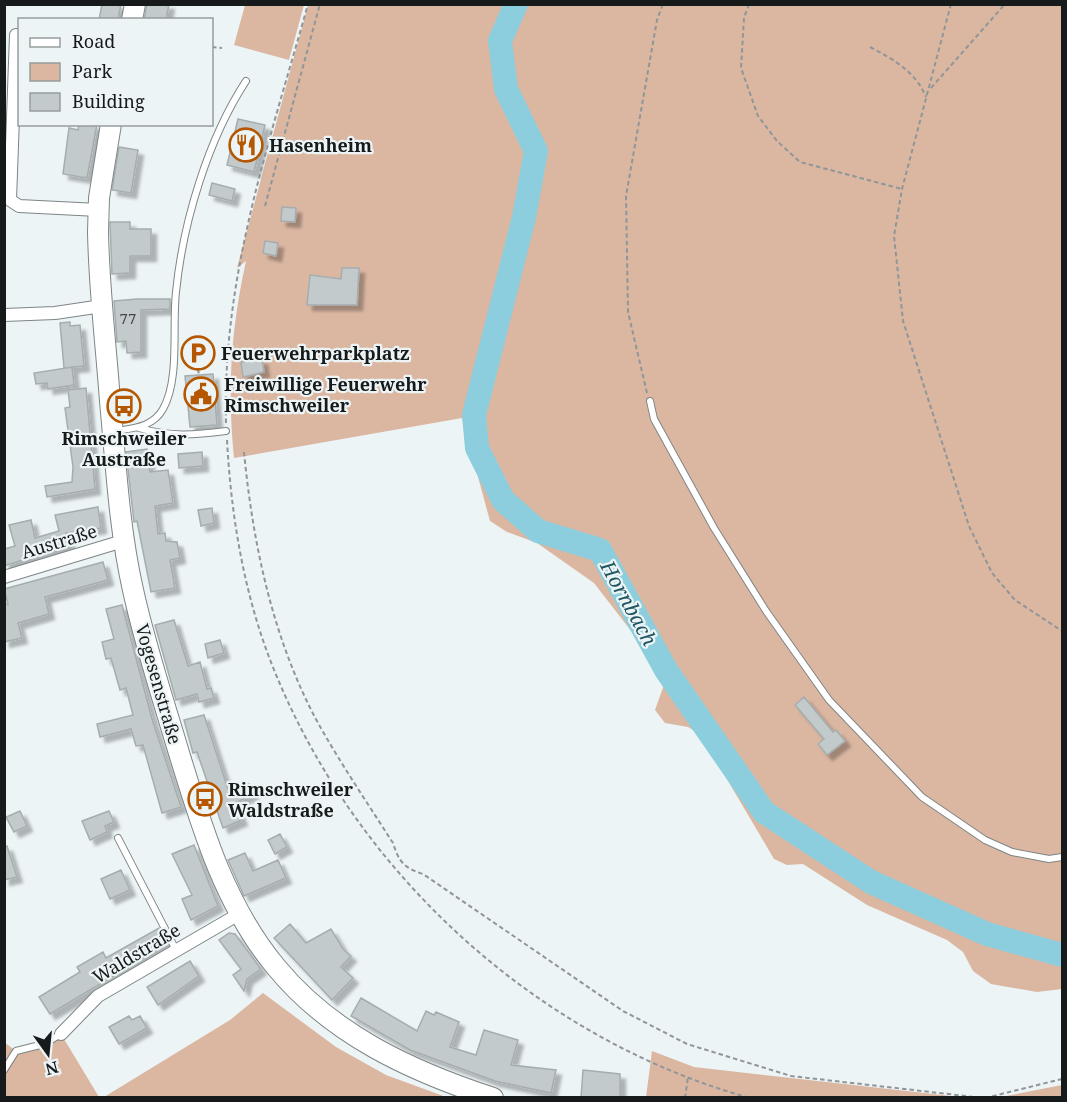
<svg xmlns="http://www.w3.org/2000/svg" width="1067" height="1102" font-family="'Noto Serif',serif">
  <defs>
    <filter id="shadow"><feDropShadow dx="5.5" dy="5.5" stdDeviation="1.5" flood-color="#0004"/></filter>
  </defs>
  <rect width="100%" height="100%" fill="#ecf4f6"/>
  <!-- green -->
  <path fill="#dbb7a2" d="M245,5h59l-15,55 -55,-15z
    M308,5h754v984l-25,3 -46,-8 -18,-13 -10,-19 -16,-12 -80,-35 -64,-41 -16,1 -13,-6 -73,-124 -13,-8 -23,-4 -10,-13 10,-28 -16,-28 -55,-71 -57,-40 -30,-11 -17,-11 -28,-103 -228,40c-7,-70 -3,-129 12,-197l-9,7z
    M263,993l73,54 50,28 60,22h-342l126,-77z
    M61,1034l38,63h-94l-1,-55 12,9 28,-7z
    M652,1051l42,16 266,30h-314z
    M1062,1085v12h-61z"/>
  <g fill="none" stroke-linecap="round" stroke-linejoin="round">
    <!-- river -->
    <path stroke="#8ccedd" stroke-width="24" d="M516,4l-16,37 6,48 30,62 -12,66 -50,198 3,33 26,52 35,31 62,19 66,120 98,142 107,70 116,52 75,21"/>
  </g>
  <!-- building -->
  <path fill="#c2cacb" stroke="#a6adaf" stroke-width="1.5" filter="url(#shadow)" d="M102,4h19l-3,16h-19z
    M147,4h22l-3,16h-22z
    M238,119l27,6 -11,47 -27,-7z
    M79,124h18l-10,54 -24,-4 6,-46 9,2z
    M119,147l19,3 -7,43 -19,-3z
    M212,183l23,6 -3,12 -23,-6z
    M282,207l14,1 -1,14 -14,-1z
    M110,222h20v7h21v27h-21v17l-18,1z
    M265,241l13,2 -2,13 -13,-3z
    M342,268h17l-2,37h-50l3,-30 31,4z
    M137,299h33v10l-29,1v42l-14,1 -1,-12 -9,1 -3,-41z
    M70,322v4l10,-1 4,41 -20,2 -4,-45z
    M262,359l2,13 -21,5 -2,-15z
    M72,367l2,18 -26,4 -1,-6 -11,1 -2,-11z
    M213,374l4,51 -27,2 -5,-51z
    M86,388l9,101 -48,8 -2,-11 27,-4 1,-15 -8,-59 5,-1 -2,-17z
    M147,449l3,23 18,-2 5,33 -18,3 3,28 7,-1 1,8 11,1 3,16 -10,2 5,28 -24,4 -14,-71 -3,1 -8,-70z
    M202,452l1,14 -24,2 -1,-14z
    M98,507l3,21 -35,5 4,12 -66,21v-17l11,-3 -6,-21 22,-5 4,18 24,-7 -4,-16z
    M212,508l2,15 -13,3 -3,-16z
    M103,562l5,18 -63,17 4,17 -31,9 4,15 -18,4v-38h4l-4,-15z
    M122,605l30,114 29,88 -19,6 -19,-68 -7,1 -5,-17 -31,8 -3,-13 36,-9 -7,-27 -6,2 -9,-32 -5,1 -4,-17 12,-3 -8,-30z
    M174,620l14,46 12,-4 7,27 4,-1 3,10 -15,4 -2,-8 -21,6 -21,-75z
    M220,640l4,13 -16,5 -3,-14z
    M804,697l29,35 3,-2 9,11 -18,14 -9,-11 6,-5 -29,-34z
    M204,715l24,74 21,-5 4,10 -18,9 7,17 -19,8 -26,-76 -4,1 -9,-33z
    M20,811l7,15 -13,6 -8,-15z
    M109,811l5,11 -9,4 2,6 -17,8 -8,-19z
    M280,834l7,13 -12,7 -7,-14z
    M194,845l24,61 -27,14 -9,-21 10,-4 -20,-41z
    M4,846h3l10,31 -13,3z
    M245,853l8,18 25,-11 8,18 -42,18 -16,-36z
    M121,870l9,20 -20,9 -9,-20z
    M290,924l16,19 25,-14 12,20 8,7 -10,11 12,11 -21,22 -58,-62z
    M159,928l8,16 -117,70 -11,-17 41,-25 -3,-5 26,-15 3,6z
    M229,933l6,1 26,35 -14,10 -3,12 -11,-16 8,-6 -22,-29z
    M190,961l9,15 -41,29 -11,-18z
    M361,998l56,33 9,-20 8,4 2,-3 23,10 -9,25 26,8 8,-25 34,10 -7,25 45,5 -5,23 -56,-12 -85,-31 -59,-34z
    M129,1016l3,4 8,-4 7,12 -28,16 -10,-17z
    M583,1070l37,4v24h-39z"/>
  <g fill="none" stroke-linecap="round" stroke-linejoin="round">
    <defs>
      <path id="lane" d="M650,401l4,18 60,109 52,83 63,89 93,97 63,43 27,12 37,7 13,-2
        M139,428c31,9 56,7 87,3
        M116,431c18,-3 37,-4 47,-22 17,-30 9,-82 13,-117 7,-70 32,-153 70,-211
        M118,838l58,112
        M4,1070l12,-19 28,-7 17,-10"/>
      <path id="street" d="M16,35l-6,165 9,6 79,4
        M4,315l51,-2 47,-7
        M4,577l119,-36
        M61,1034l37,-38 141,-82"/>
      <path id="primary" d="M132,20l3,-16
        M111,124l-12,74 -1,34c1,57 8,113 12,169 6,64 9,127 23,189 12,55 30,109 46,163 23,75 46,153 97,214 56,68 135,104 217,131"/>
    </defs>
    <!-- lane casing -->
    <use href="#lane" stroke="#7e8586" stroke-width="8"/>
    <!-- street casing -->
    <use href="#street" stroke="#7e8586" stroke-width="14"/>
    <!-- primary casing -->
    <use href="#primary" stroke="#7e8586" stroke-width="22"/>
    <!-- path -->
    <path stroke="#909698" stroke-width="2" stroke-dasharray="4.5 3" stroke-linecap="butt" d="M749,4l-5,14 -3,50 17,48 19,25 23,21 102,27
      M951,4l-49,185 -8,47 9,85 66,205 23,47 23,27 47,31
      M212,47l10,1
      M870,47c23,12 46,25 56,50
      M931,88l74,-84
      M265,206l55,-202
      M198,369l1,6
      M647,393l-19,-81 -2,-116 31,-176 6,-16
      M226,423c-4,-146 43,-279 82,-419
      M227,440c4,74 16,148 42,217 80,210 264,381 481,441
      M244,452c9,93 29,188 74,271 23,41 50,81 75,120 6,19 11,25 30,31l200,137 64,33 104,32 192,22
      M685,1098l3,-21
      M985,1098l77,-19"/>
    <!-- lane -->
    <use href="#lane" stroke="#fff" stroke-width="6"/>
    <!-- street -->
    <use href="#street" stroke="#fff" stroke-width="12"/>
    <!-- primary -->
    <use href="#primary" stroke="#fff" stroke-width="20"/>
  </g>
  <!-- icons -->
  <defs>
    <symbol id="restaurant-ring" viewBox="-11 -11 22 22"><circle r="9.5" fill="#ecf4f6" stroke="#b45700" stroke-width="1.5"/><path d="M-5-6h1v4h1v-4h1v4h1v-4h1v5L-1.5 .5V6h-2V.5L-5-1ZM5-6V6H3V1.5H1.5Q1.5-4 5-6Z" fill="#b45700"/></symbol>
    <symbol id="parking-ring" viewBox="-11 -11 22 22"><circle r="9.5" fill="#ecf4f6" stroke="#b45700" stroke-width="1.5"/><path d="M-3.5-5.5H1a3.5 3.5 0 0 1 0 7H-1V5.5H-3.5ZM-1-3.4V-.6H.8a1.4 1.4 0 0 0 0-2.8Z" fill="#b45700"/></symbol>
    <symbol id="civic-ring" viewBox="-11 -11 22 22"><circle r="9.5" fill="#ecf4f6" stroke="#b45700" stroke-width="1.5"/><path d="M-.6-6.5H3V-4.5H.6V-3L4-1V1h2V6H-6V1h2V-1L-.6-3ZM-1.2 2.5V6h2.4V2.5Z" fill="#b45700"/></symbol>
    <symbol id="bus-ring" viewBox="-11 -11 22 22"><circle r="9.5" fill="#ecf4f6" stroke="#b45700" stroke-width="1.5"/><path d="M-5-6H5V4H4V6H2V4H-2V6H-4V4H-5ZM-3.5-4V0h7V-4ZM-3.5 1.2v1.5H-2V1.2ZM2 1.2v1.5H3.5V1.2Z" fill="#b45700"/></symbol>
  </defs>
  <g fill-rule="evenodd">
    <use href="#restaurant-ring" x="227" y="126" width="38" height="38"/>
    <use href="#parking-ring" x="179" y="334" width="38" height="38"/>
    <use href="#civic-ring" x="182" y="375" width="38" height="38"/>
    <use href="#bus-ring" x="105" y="387" width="38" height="38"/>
    <use href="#bus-ring" x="186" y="780" width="38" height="38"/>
  </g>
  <g text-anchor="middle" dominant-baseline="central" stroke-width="4.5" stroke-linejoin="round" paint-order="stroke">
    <!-- number labels -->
    <g font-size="15" fill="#424647">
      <text x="128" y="318">77</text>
    </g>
    <!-- poi labels -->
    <g font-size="18" font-weight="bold" fill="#171a1b" stroke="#ecf4f6" text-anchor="start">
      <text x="269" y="145">Hasenheim</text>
      <text x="221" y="353">Feuerwehrparkplatz</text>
      <text x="224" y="384">Freiwillige Feuerwehr<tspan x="224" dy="21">Rimschweiler</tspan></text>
      <text x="124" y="438" text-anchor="middle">Rimschweiler<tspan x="124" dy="21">Austraße</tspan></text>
      <text x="228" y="789">Rimschweiler<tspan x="228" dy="21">Waldstraße</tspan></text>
    </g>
    <!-- street labels -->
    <g font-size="18" fill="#171a1b" stroke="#ecf4f6">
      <text transform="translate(59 541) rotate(-17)">Austraße</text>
      <text transform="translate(159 684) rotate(74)">Vogesenstraße</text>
      <text transform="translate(136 953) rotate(-31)">Waldstraße</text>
    </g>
    <!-- water labels -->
    <g font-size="20" font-style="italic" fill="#1f5662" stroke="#ecf4f6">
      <text transform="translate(629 603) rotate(61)">Hornbach</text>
    </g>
  </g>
  <!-- border -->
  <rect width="1067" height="1102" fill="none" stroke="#171a1b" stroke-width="12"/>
  <!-- legend -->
  <rect x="18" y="18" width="195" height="108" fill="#ecf4f6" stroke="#979d9e" stroke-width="1.5"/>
  <rect x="30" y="38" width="30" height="9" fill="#ffffff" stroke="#979d9e" stroke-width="1.5"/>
  <text x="72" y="48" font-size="18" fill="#171a1b">Road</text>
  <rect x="30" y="63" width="30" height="18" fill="#dbb7a2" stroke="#979d9e" stroke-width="1.5"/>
  <text x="72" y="78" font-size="18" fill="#171a1b">Park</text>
  <rect x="30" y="93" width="30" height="18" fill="#c2cacb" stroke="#979d9e" stroke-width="1.5"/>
  <text x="72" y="108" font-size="18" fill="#171a1b">Building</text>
  <!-- north arrow -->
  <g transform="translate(48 1054) rotate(165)" stroke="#ecf4f6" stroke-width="4.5" paint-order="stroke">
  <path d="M0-4.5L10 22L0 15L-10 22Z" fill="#171a1b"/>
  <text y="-9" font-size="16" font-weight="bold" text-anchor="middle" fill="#171a1b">N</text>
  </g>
</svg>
